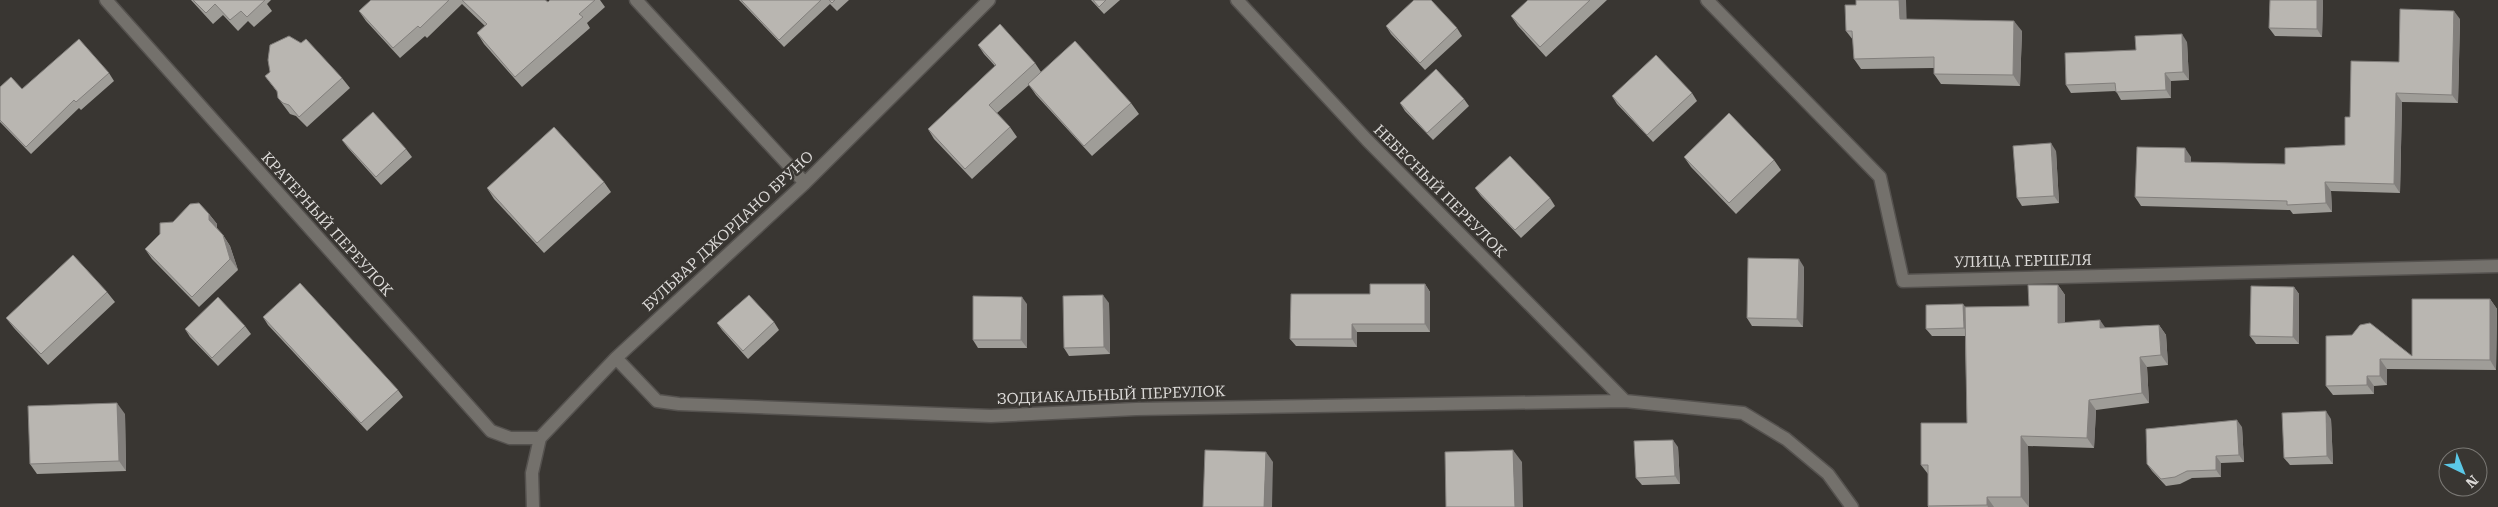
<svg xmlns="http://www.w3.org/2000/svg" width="2498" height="507" font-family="'Roboto Serif',serif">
  <rect width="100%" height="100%" fill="#393632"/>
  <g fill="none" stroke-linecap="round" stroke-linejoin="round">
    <defs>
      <path id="minor" d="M106,0l385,431 19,7h30
        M636,0l169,183
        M1237,0l130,140 258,261
        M1707,0l173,177 23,104 595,-15
        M616,358l41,43 22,3 312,12 145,-7 489,-8 118,12 43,26 42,35 24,33
        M533,507l-1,-34 8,-35 76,-80 189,-175 184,-183"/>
    </defs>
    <!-- minor casing -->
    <use href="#minor" stroke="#55524f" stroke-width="15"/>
    <!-- minor -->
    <use href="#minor" stroke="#74716c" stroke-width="12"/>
  </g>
  <!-- wall -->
  <path fill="#9f9d98" d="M191,0h80l-4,4 5,7 -18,16 -6,-6 -10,10 -15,-16 -10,9z
    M371,0h174l3,2 2,-2h50l5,7 -18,16 3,5 -68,59 -38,-43 -7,-11 8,-7 -23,-22 -35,34 -2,-2 -25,22 -34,-37 -7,-10z
    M739,0h110l-12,11 -7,-7 -46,43z
    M1091,0h29l-16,14z
    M1528,0h79l-61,57 -28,-31 -7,-10z
    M2270,0h53l-1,37 -47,-1 -6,-8z
    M1907,19l115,12 -2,55 -79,-2 -7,-10v-6l-73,1 -7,-10 -1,-19 -7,-9z
    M2460,19l-2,84 -56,-1 -2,91 -69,-2 1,21 -39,2 -3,-4 -149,-4 -6,-9 56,-40v5l94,2 60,-19 5,-28 49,-55z
    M1386,26l71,2 5,8 -37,34 -34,-36z
    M2187,42l2,38 -18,1v17l-50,2 -5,-9 -45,2 -5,-8z
    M978,45l57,18 6,9 90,31 8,11 -47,42 -56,-61 -7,-10 -32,28 13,14 7,10 -45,42 -38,-40 -6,-10 67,-63 -11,-12z
    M109,73l5,8 -33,29 -2,-2 -48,46 -31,-32v-35l22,2z
    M265,76l77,2 8,10 -43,39 -11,-11 -6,-2 -12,-16v-5z
    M1692,93l5,8 -44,41 -36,-38 -5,-8z
    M1464,99l5,7 -36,34 -28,-29 -5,-8z
    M342,140l64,9 6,8 -31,28 -33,-37z
    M2056,151l3,52 -37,3 -5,-8z
    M1684,157l90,3 7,10 -45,44 -45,-47z
    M604,182l7,10 -67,61 -50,-54 -7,-11z
    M1475,188l75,10 5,8 -34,32 -40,-42z
    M209,214l8,10v4l6,7 7,11 8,24 -39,37 -47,-48 -7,-10 28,-27z
    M1804,267l-1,60 -51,-1 -5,-8z
    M1425,284l5,8v40h-73v15l-61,-1 -6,-7 80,-45z
    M2058,285l7,10v27l40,6 54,-3 7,10 2,30 -21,2 2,36 -53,7 -2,38 -66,-2 1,61h-101v-33l-7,-9 46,-42 -2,-87h-33l-6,-7 103,-23z
    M2294,287l5,7v50h-43l-6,-8z
    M107,292l8,10 -67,63 -34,-37 -8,-10z
    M2490,299l7,10 -1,61 -109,-1v16l-13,1v8l-41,1 -7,-9 26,-51 60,21z
    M1109,303l1,51 -41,2 -5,-8z
    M1027,304v44h-49l-5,-8z
    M263,317l135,73 5,7 -36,34 -99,-106z
    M774,322l5,8 -31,29 -26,-29 -5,-7z
    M245,326l6,8 -33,32 -28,-29 -5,-8z
    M125,414l1,57 -89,3 -7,-10z
    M2331,419l2,45 -43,1 -6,-7z
    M2242,427l2,35 -23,1v14l-29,1 -12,6 -14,2 -14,-15 -5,-7z
    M1678,447l2,37 -38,1 -6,-7z"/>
  <!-- shaded-wall -->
  <path fill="#827f7c" d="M1899,0h7l1,29 -7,-10z
    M2317,0h6l-1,37 -5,-8z
    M2454,11l6,8 -2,84 -6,-8z
    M2014,21l8,10 -2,55 -7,-11z
    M2182,34l5,8 2,38 -6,-8z
    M2165,73l6,8v17l-5,-8z
    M2396,93l6,9 -2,91 -6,-9z
    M2051,143l5,8 3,52 -5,-7z
    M2185,148l6,9v13l-6,-8z
    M2325,182l6,9 1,21 -6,-9z
    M209,214l8,10 -1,7 -7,-11z
    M223,235l7,11 8,24 -8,-11z
    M1799,259l5,8 -1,60 -6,-8z
    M1425,284l5,8v40l-5,-8z
    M2058,285l7,10v38l-7,-10z
    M2294,287l5,7v50l-6,-7z
    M1103,295l6,8 1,51 -6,-7z
    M1022,297l5,7v44l-6,-8z
    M2490,299l7,10 -1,61 -6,-10z
    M1963,304l6,7v25l-5,-8z
    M2100,320l7,10 -7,-2z
    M1352,324l5,8v15l-5,-8z
    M2159,325l7,10 2,30 -7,-10z
    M2140,357l7,10 2,36 -7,-10z
    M2380,359l7,10v16l-7,-9z
    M2367,376l7,10v8l-7,-9z
    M2089,400l7,10 -2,38 -7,-10z
    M117,403l8,11 1,57 -7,-10z
    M2326,411l5,8 2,45 -6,-8z
    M2237,420l5,7 2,35 -5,-7z
    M2021,436l7,10 1,61 -8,-10z
    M1673,440l5,7 2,37 -5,-8z
    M1513,450l9,12 1,45h-8z
    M1266,452l7,10 -1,45h-8z
    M2216,456l5,7v14l-5,-7z
    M1987,497l7,10h-6l-1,-2z"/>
  <!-- building -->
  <path fill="#b9b6b1" stroke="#827f7c" d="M193,0h72l-18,17 -6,-6 -11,9 -15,-16 -9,9z
    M371,0h78l-29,28 -2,-2 -25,22 -34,-37z
    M462,0h83l3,2 2,-2h45l-16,14 4,3 -68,60 -38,-44 10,-9z
    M741,0h80l-42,40z
    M829,0h6l-3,3z
    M1093,0h13l-7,7z
    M1414,0h17l26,28 -37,35 -34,-37z
    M1528,0h62l-50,47 -29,-31z
    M1856,0h43l1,19 114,2 -1,54 -79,-1v-17l-80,2 -2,-28h-6l-1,-26h11z
    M2270,0h47v29l-48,-1z
    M2400,9l54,2 -2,84 -56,-2 -2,91 -69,-2 1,21 -39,2v-4l-152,-4 2,-50 48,1v14l100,2v-16l60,-3v-28h5l1,-56 48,1z
    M1000,24l35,39 -46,42 21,22 -45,42 -37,-40 68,-64 -18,-20z
    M2182,34l1,38 -18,1 1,17 -50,2 -1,-9 -49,2 -1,-32 71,-3 -1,-14z
    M289,36l12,7 5,-4 36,39 -43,39 -10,-12 -6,-2 -5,-5 -1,-7 -12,-15 5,-4 -2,-12 2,-15z
    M79,39l30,34 -33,29 -2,-2 -48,47 -26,-27v-33l11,-10 11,12z
    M1075,41l56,62 -47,43 -56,-62z
    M1656,55l36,38 -45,42 -35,-39z
    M1436,69l28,30 -37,34 -27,-30z
    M373,112l33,37 -30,28 -34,-37z
    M1729,113l45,47 -45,43 -45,-46z
    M554,127l50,55 -67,61 -50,-55z
    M2051,143l3,53 -37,2 -4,-52z
    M1510,156l40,42 -35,32 -40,-42z
    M199,203l10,11v6l14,15 7,24 -38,38 -47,-48 15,-15v-11l13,-1 17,-18z
    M73,255l34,37 -66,62 -35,-36z
    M1748,258l51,1 -2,60 -50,-1z
    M300,283l98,107 -37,33 -98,-106z
    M1370,284h55v40h-73v15h-62l1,-45h79z
    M2028,285h30v38l42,-3v8l59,-3 2,30 -21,2 2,36 -53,7 -2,38 -66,-2v61h-34v8l-59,1v-41h-7v-42h46l-2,-116 64,-1z
    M2251,286l43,1 -1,50 -43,-1z
    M749,295l25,27 -31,29 -26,-28z
    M1103,295l1,52 -40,1 -1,-52z
    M973,296l49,1 -1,43h-48z
    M218,297l27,29 -33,32 -27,-29z
    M2412,299h78v61l-110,-1v17h-13v9l-41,1v-50l26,-1 8,-10 10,-2 42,33z
    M1963,304l1,24 -38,1v-24z
    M117,403l2,58 -89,3 -2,-58z
    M2326,411l1,45 -43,2 -2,-45z
    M2237,420l2,35 -23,1v14l-29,1 -12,6 -14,2 -14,-15 -1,-35z
    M1673,440l2,36 -39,2 -2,-37z
    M1205,450l61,2 -2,55h-61z
    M1513,450l2,57h-69l-1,-55z"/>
  <g text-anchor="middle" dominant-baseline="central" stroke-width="5" stroke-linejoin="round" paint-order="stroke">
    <!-- street labels -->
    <g font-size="15" fill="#dcdad8" stroke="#393632">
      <text transform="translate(1440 191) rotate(45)">НЕБЕСНЫЙ ПЕРЕУЛОК</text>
      <text transform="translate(327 224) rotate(48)">КРАТЕРНЫЙ ПЕРЕУЛОК</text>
      <text transform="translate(728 231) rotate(-43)">БУЛЬВАР ДЖОРДАНО БРУНО</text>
      <text transform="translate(2023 261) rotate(-1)">УЛИЦА ГЕРШЕЛЯ</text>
      <text transform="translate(1111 395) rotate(-2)">ЗОДИАКАЛЬНЫЙ ПЕРЕУЛОК</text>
    </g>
  </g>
  <!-- north arrow -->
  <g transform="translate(2463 472) rotate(137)"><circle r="24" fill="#393632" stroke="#7a7874"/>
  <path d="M0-4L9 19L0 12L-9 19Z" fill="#5bc8e7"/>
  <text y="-8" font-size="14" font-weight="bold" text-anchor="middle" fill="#dcdad8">N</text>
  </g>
</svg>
